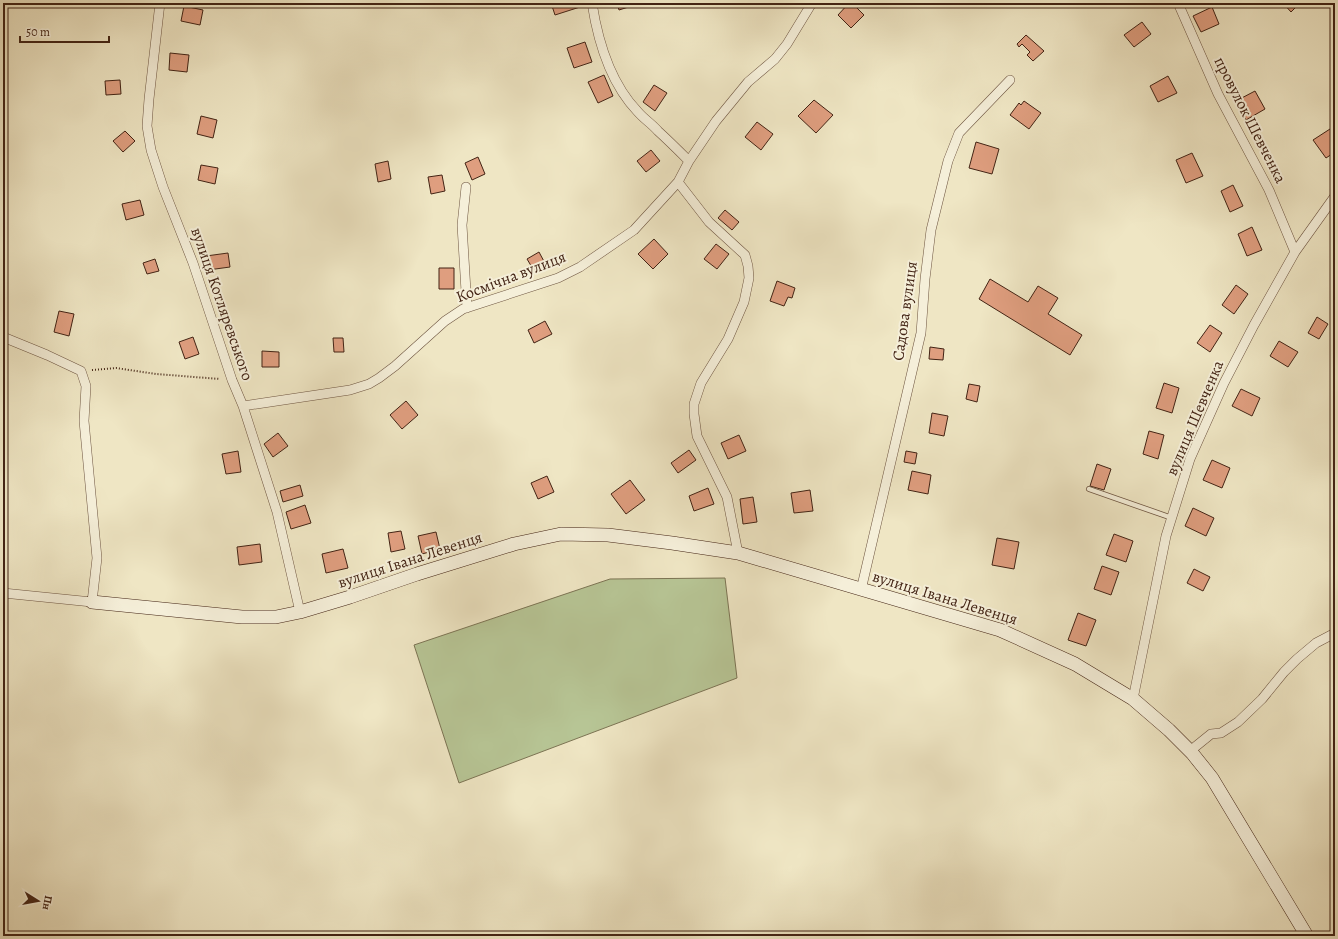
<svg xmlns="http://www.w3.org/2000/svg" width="1338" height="939" font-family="Alegreya,serif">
  <rect width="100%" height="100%" fill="#efe6c4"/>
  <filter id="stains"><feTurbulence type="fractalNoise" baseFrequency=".005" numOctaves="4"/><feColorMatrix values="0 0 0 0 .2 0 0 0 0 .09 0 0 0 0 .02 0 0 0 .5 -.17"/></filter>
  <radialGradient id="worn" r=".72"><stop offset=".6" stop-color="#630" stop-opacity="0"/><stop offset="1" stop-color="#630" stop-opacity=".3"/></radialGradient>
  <!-- green -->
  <path fill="#b7c595" stroke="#7c7454" d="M725,578l12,100 -278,105 -45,-138 196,-66z"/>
  <!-- building -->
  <path fill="#df9e7f" stroke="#422314" d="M551,3h28l1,4 -25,8z
    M617,3h20l1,1 -19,6z
    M849,3h3l12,12 -13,13 -13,-13z
    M1283,3h17l-9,9z
    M184,6l19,4 -3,15 -19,-4z
    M1212,7l7,17 -18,8 -8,-16z
    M1142,22l9,12 -17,13 -10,-12z
    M1026,35l18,16 -11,10 -6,-6 3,-3 -8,-8 -3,3 -2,-3z
    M585,42l7,20 -18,6 -7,-20z
    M170,53l19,2 -2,17 -18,-2z
    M604,75l9,21 -15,7 -10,-21z
    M1168,76l9,17 -19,9 -8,-16z
    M120,80l1,14 -15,1 -1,-14z
    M654,85l13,8 -12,18 -12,-9z
    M1255,91l10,18 -19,11 -10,-19z
    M814,100l19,15 -17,18 -18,-17z
    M1024,101l17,12 -12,16 -19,-14 9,-12 2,2z
    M201,116l16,4 -4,18 -16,-4z
    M757,122l16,12 -12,16 -16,-13z
    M1330,129l5,7v16l-9,6 -13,-18z
    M125,131l10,10 -12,11 -10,-11z
    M976,142l23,7 -7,25 -23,-6z
    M651,150l9,11 -14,11 -9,-11z
    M1192,153l11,23 -17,7 -10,-23z
    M478,157l7,17 -13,6 -7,-17z
    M388,161l3,18 -13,3 -3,-18z
    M201,165l17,3 -3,16 -17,-4z
    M442,175l3,16 -14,3 -3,-17z
    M1233,185l10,21 -13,6 -9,-21z
    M140,200l4,15 -18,5 -4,-16z
    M725,210l14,12 -7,8 -14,-12z
    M1252,227l10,23 -15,6 -9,-22z
    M654,239l14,15 -15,15 -15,-15z
    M716,244l13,10 -12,15 -13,-10z
    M539,252l8,15 -11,7 -9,-15z
    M228,253l2,14 -22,3 -2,-14z
    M155,259l4,12 -12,3 -4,-11z
    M439,268h15v21h-15z
    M990,279l38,23 10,-16 20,12 -10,16 34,21 -12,20 -91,-56z
    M777,281l18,7 -3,10 -4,-1 -4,9 -14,-5z
    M1236,285l12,9 -14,20 -12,-9z
    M59,311l15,3 -5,22 -15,-4z
    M1317,317l11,7 -9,15 -11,-6z
    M545,321l7,13 -18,9 -6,-13z
    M1210,325l12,8 -12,19 -13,-9z
    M193,337l6,17 -14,5 -6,-17z
    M333,338h10l1,14h-10z
    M1279,341l19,11 -10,15 -18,-11z
    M930,347l14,2 -1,11 -14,-1z
    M262,351l17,1v15h-17z
    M1164,383l15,5 -7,25 -16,-5z
    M969,384l11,2 -3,16 -11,-3z
    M1241,389l19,9 -8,18 -20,-10z
    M406,401l12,14 -16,14 -12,-14z
    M932,413l16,3 -4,20 -15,-3z
    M1149,431l15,4 -6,24 -15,-5z
    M278,433l10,13 -15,11 -9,-13z
    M739,435l7,16 -18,8 -7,-16z
    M689,450l7,10 -18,13 -7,-10z
    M238,451l3,21 -15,2 -4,-20z
    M906,451l11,2 -2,11 -11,-2z
    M1212,460l18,8 -8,20 -19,-8z
    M1097,464l14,5 -7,21 -14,-4z
    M912,471l19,4 -3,19 -20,-4z
    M547,476l7,16 -16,7 -7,-16z
    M630,480l15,20 -19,14 -15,-20z
    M300,485l3,11 -20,6 -3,-11z
    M708,488l6,16 -20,7 -5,-15z
    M810,490l3,21 -19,2 -3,-20z
    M753,497l4,25 -14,2 -3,-25z
    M305,505l6,18 -20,6 -5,-17z
    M1193,508l21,10 -8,18 -21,-10z
    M401,531l4,18 -14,3 -3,-19z
    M436,532l4,17 -18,5 -4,-18z
    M1114,534l19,7 -7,21 -20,-7z
    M997,538l22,4 -5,27 -22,-4z
    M260,544l2,18 -23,3 -2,-18z
    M343,549l5,19 -22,5 -4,-19z
    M1102,566l17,6 -8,23 -17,-6z
    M1194,569l16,8 -7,14 -16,-8z
    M1078,613l18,7 -10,26 -18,-6z"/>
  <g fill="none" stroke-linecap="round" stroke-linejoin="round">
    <defs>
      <path id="lane" d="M1089,489l83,29"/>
      <path id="street" d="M160,3l-11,96 -2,27 4,24 12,37 30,76 39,117 11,26 34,106 23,100
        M592,3c6,39 18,80 46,109 6,7 14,12 20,19 11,10 21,20 31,30
        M1178,3l40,91 51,96 26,62
        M678,182l31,40 36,33 3,11 1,12 -5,24 -16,37 -27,44 -7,21v10l3,22 30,61 11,56
        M466,187l-4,38 5,83
        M3,337l44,18 34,16 5,15 -2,35 13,137 -5,44 -89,-9
        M243,406l107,-16 19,-6 10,-6 16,-12 50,-45 18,-12 95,-31 22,-11 54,-37 44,-48 11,-21 27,-40 32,-39 27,-23 12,-15 25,-41
        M861,590l60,-257 4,-54 6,-49 17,-69 11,-28 51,-53
        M1133,699l33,-163 24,-77 34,-76 30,-58 41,-73 40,-56
        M1190,751l21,-17 10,-1 17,-11 24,-23 22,-27 13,-13 19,-16 19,-10"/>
      <path id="secondary" d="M92,602l150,15h34l24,-5 50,-15 67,-23 97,-30 47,-10 47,1 64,8 66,10 262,77 75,34 58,35 36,31 23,23 20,25 95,158"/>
    </defs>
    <!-- lane casing -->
    <use href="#lane" stroke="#6d5440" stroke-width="6"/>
    <!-- street casing -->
    <use href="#street" stroke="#6d5440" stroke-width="10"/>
    <!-- secondary casing -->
    <use href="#secondary" stroke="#422314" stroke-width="14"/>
    <!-- path -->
    <path stroke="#422314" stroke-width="2" stroke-dasharray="1 2" stroke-linecap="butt" d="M92,370l24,-2 40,6 64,5"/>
    <!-- lane -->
    <use href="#lane" stroke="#f5efd9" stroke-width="4.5"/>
    <!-- street -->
    <use href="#street" stroke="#f5efd9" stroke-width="9"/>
    <!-- secondary -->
    <use href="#secondary" stroke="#f5efd9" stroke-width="13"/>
  </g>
  <g text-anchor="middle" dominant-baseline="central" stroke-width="4" stroke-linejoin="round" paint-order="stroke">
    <!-- street labels -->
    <g font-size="16" fill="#422314" stroke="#f5efd9">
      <text transform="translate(1250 120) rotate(63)">провулок Шевченка</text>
      <text transform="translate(511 277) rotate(-21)">Космічна вулиця</text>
      <text transform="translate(222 304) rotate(71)">вулиця Котляревського</text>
      <text transform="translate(905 311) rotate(-82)">Садова вулиця</text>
      <text transform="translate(1195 418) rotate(-67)">вулиця Шевченка</text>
      <text transform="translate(410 560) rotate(-18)">вулиця Івана Левенця</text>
      <text transform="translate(945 598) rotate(17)">вулиця Івана Левенця</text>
    </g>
  </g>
  <!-- margin -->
  <rect width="1338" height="939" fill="none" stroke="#efe6c4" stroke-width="16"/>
  <rect x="4" y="4" width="1330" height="931" fill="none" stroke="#422314" stroke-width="2"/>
  <rect x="8" y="8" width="1322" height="923" fill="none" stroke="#422314"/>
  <!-- north arrow -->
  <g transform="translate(38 901) rotate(101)" stroke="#f5efd9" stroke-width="3" paint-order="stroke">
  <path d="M0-3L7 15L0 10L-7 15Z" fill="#422314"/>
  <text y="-6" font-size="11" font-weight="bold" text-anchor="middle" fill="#422314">Пн</text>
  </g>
  <!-- scale -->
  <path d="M20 36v6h89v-6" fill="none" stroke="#422314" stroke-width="2"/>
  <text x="26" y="36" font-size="12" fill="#422314" stroke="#f5efd9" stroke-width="3" paint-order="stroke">50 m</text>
  <rect width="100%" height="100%" filter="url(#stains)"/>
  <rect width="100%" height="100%" fill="url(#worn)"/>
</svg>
